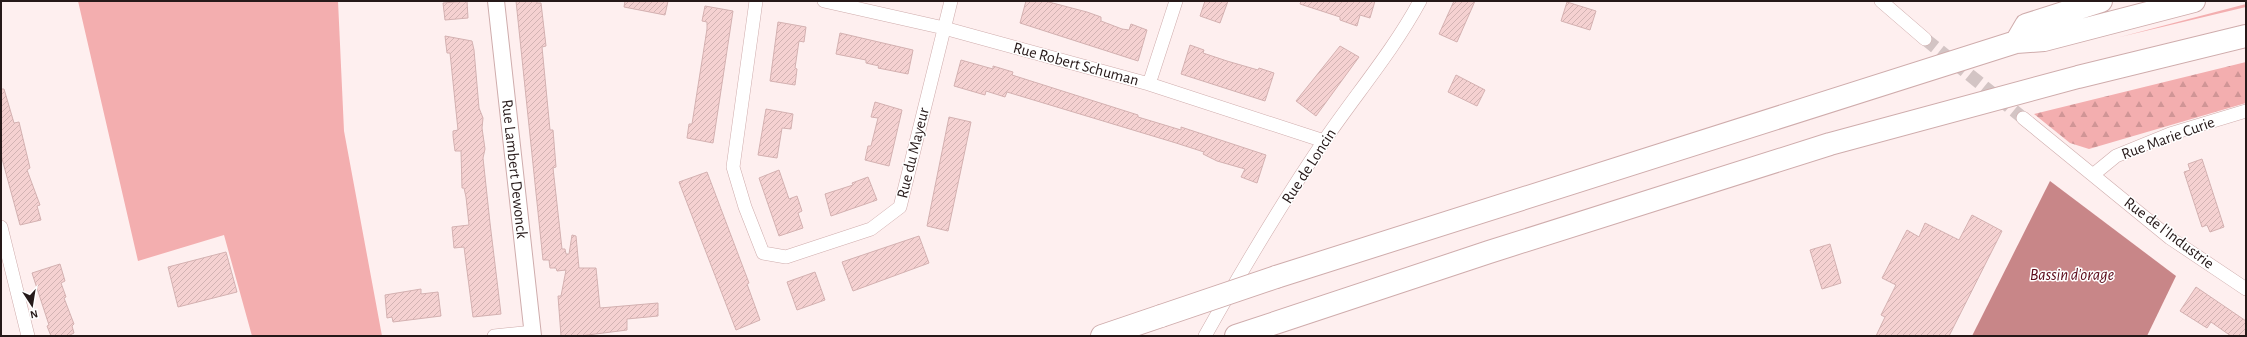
<svg xmlns="http://www.w3.org/2000/svg" width="2247" height="337" font-family="'Alegreya Sans',sans-serif">
  <defs>
    <pattern id="forest-firs" width="22" height="20" patternUnits="userSpaceOnUse"><rect width="22" height="20" fill="#f3aeaf"/><path d="M5 1l3.5 6h-7zM16 11l3.5 6h-7z" fill="#d09596"/></pattern>
    <pattern id="building-hatch" width="6" height="6" patternUnits="userSpaceOnUse"><rect width="6" height="6" fill="#f5d1d1"/><path d="M-1 1l2-2M0 6l6-6M5 7l2-2" fill="none" stroke="#d2b3b3"/></pattern>
  </defs>
  <rect width="100%" height="100%" fill="#feefef"/>
  <!-- green -->
  <path fill="#f3aeaf" d="M78,1h260l6,130 38,205h-130l-28,-101 -86,26z
    M2246,4v3l-126,30z"/>
  <!-- forest -->
  <path fill="url(#forest-firs)" d="M2246,62v41l-157,46 -19,-6 -36,-29z"/>
  <!-- water -->
  <path fill="#c88688" d="M2050,181l126,95 -29,60h-175z"/>
  <!-- building -->
  <path fill="url(#building-hatch)" stroke="#d4b1b1" d="M467,1l1,17 -23,2 -2,-17z
    M516,1h21v2h4l5,43 -4,1 8,83h3l3,37 -3,1 9,81h3l1,5h3l3,-19 4,1 3,32h17l4,40 58,-5v13l-31,3v11l-47,6h-19l-3,-40h3l5,-26 -9,1 -1,-3h-6l-1,-8h-6z
    M625,1h43l-3,14 -41,-8z
    M1026,1h19l42,11 14,5v4l21,8 7,1 2,-6 16,6 -9,31 -118,-38z
    M1205,1h23l-8,22 -20,-7z
    M1301,1h74l-5,17 -10,-3 -3,11 -17,-6v-3l-40,-13z
    M1454,1h21l-18,41 -18,-8z
    M1567,2l29,9 -6,19 -29,-9z
    M705,6l28,5 -20,132 -26,-5 2,-14h3l15,-95v-7l-5,-1z
    M778,22l28,5 -2,15 -5,-1 -4,27 2,1 -2,16 -25,-4z
    M840,33l73,17 -5,24 -30,-6 1,-2 -13,-3v-3l-30,-6z
    M445,36l27,5 2,9 5,58 4,10 -1,10 3,21 -2,9 7,65 11,91 -28,3 -9,-70 -10,1 -2,-21 17,-2 -3,-28 -2,-9h-2l-1,-37h-6l-2,-15v-5l5,-1 -8,-77h-3z
    M1190,45l14,5 -1,3 24,8 31,9 1,-2 15,5 -9,28 -84,-27z
    M1340,46l19,11 -43,59 -20,-15z
    M961,60l32,9v-3l20,6 -1,3 126,40v2l43,13v-3l85,28 -9,28 -16,-6 4,-8 -28,-8 -14,-7 1,-2 -28,-9 -169,-51 -2,5 -19,-6 -1,4 -31,-9z
    M1456,75l29,15 -8,16 -29,-14z
    M1,89h3l10,34 5,-1 11,46 -3,2 13,35 -3,1 4,14 -21,5 -19,-70z
    M875,102l27,8 -13,56 -24,-6 3,-14h3l7,-28 -7,-1z
    M766,109l27,5 -2,15 -9,-1 -5,30 -19,-3z
    M949,117l22,5 -23,109 -21,-5z
    M2202,159l22,68 -14,5 -3,-7 -5,2 -18,-55 6,-2 -2,-6z
    M779,170l10,29 8,-3 5,15 -4,2 5,15 -24,8 -20,-58z
    M707,172l42,111 -2,1 13,36 -24,10 -57,-148z
    M868,177l9,23 -46,16 -6,-22 28,-9 -1,-2z
    M1972,215l30,16 -53,105h-73l9,-19 -4,-2 15,-30 -14,-7 25,-48 12,7 6,-14 34,17z
    M919,236l10,27 -76,28 -11,-29z
    M1830,244l11,39 -19,6 -12,-39z
    M226,252l11,40 -59,15 -10,-40z
    M60,264l5,17 -4,2 5,14 -2,1 10,26 -2,2 2,7 -6,3h-17l-4,-10 2,-1 -17,-52z
    M815,272l10,28 -28,10 -10,-28z
    M2196,287l50,34v15h-15l-20,-14 -4,6 -27,-17z
    M421,289v5l17,-2 3,24 -48,6 -1,-5 -5,1 -2,-23z"/>
  <g fill="none" stroke-linecap="round" stroke-linejoin="round">
    <!-- minor-tunnel -->
    <path stroke="#d3c4c4" stroke-width="13" stroke-dasharray="13 6" stroke-linecap="butt" d="M1925,39l98,79"/>
    <defs>
      <path id="minor" d="M756,1l-23,166 12,40 18,46 23,4 85,-28 29,-22 51,-206
        M824,1l120,27 205,56 175,57
        M1881,1l44,38
        M1149,84l27,-83
        M2023,118l147,120 76,51
        M2094,174l22,-18 54,-22 76,-23
        M1,227l27,109
        M494,336l39,-4
        M1205,336c37,-66 76,-132 119,-195 32,-47 69,-90 96,-140"/>
      <g id="tertiary">
        <path id="s1" d="M496,1l37,335"/>
      </g>
      <path id="motorway" d="M2016,42l10,-17 75,-24
        M1276,277l740,-235 28,-2 150,-39
        M1102,336l59,-20
        M1236,336l253,-84 341,-108 248,-67 168,-41"/>
    </defs>
    <!-- minor casing -->
    <use href="#minor" stroke="#cfacac" stroke-width="14"/>
    <!-- tertiary casing -->
    <use href="#tertiary" stroke="#cfacac" stroke-width="18"/>
    <!-- motorway casing -->
    <use href="#motorway" stroke="#cfacac" stroke-width="24"/>
    <!-- minor -->
    <use href="#minor" stroke="#fff" stroke-width="13"/>
    <!-- tertiary -->
    <use href="#tertiary" stroke="#fff" stroke-width="16"/>
    <!-- motorway -->
    <use href="#motorway" stroke="#fff" stroke-width="22"/>
    <defs>
      <path id="motorway-bridge" d="M1161,316l115,-39"/>
    </defs>
    <!-- motorway-bridge casing -->
    <use href="#motorway-bridge" stroke="#cfacac" stroke-width="24" stroke-linecap="butt"/>
    <!-- motorway-bridge -->
    <use href="#motorway-bridge" stroke="#fff" stroke-width="22"/>
  </g>
  <g text-anchor="middle" dominant-baseline="central" stroke-width="3" stroke-linejoin="round" paint-order="stroke">
    <!-- street labels -->
    <g font-size="16" fill="#261919" stroke="#fff">
      <text transform="translate(1076 64) rotate(15)">Rue Robert Schuman</text>
      <text transform="translate(2168 138) rotate(-20)">Rue Marie Curie</text>
      <text transform="translate(913 153) rotate(-76)">Rue du Mayeur</text>
      <text transform="translate(1309 166) rotate(-57)">Rue de Loncin</text>
      <text stroke="none"><textPath href="#s1" startOffset="169">Rue Lambert Dewonck</textPath></text>
      <text transform="translate(2169 233) rotate(37)">Rue de l'Industrie</text>
    </g>
    <!-- water labels -->
    <g font-size="17" font-style="italic" fill="#5c0b1a" stroke="#fff">
      <text x="2072" y="274">Bassin d'orage</text>
    </g>
  </g>
  <!-- border -->
  <rect width="2247" height="337" fill="none" stroke="#261919" stroke-width="4"/>
  <!-- north arrow -->
  <g transform="translate(32 305) rotate(168)" stroke="#ffffff" stroke-width="3" paint-order="stroke">
  <path d="M0-3L7 15L0 10L-7 15Z" fill="#261919"/>
  <text y="-6" font-size="11" font-weight="bold" text-anchor="middle" fill="#261919">N</text>
  </g>
</svg>
